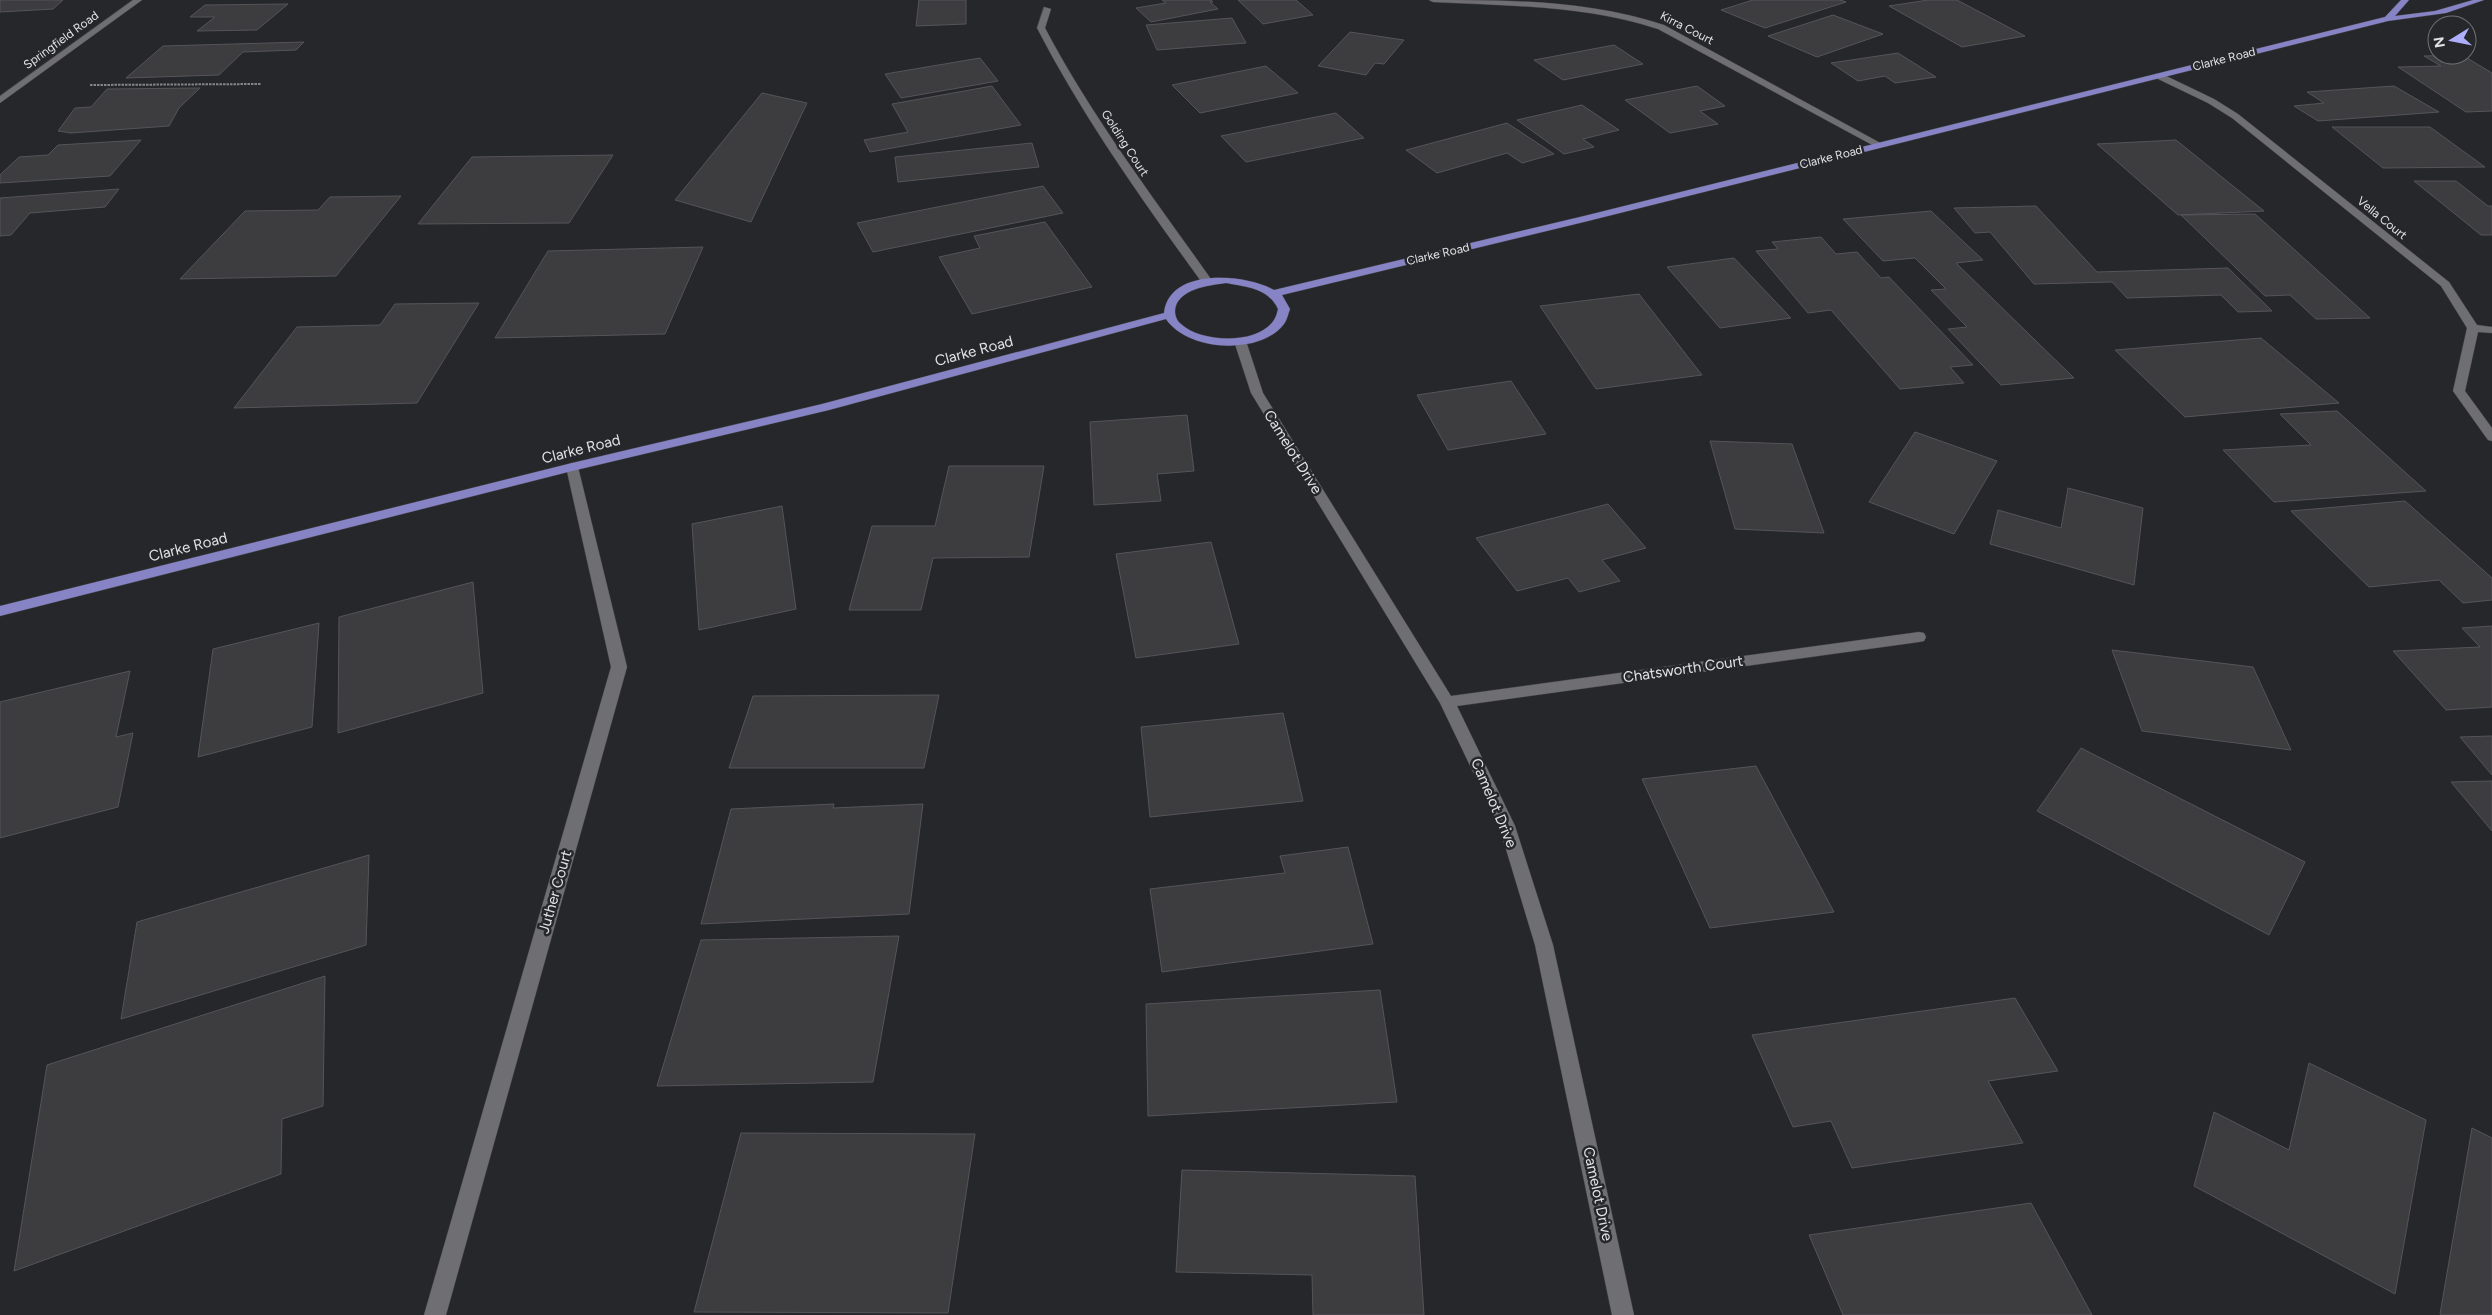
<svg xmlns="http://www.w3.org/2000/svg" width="2492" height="1315" font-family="Figtree,sans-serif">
  <rect width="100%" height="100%" fill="#26272a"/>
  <!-- building -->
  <path fill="#3d3d40" stroke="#555559" d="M0,0h63l-10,9 -53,3z
    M919,0h47v24l-50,2z
    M1162,0h49l2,2h-3l8,7 -67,13 -15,-14 30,-5z
    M1238,0h58l17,15 -50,9z
    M1753,0h87l6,2 -81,26 -44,-18z
    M1928,0h29l68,36 -63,11 -73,-41z
    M288,4l-31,26 -60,1 18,-14h-25l15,-12z
    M1833,15l50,19 -66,23 -49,-21z
    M1232,18l14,25 -89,7 -11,-25z
    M1350,32l54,8 -20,24 -9,-1 -9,12 -48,-9z
    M304,42l-8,8 -53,2 -24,23 -93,3 37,-32z
    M1614,45l29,19 -80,16 -29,-20z
    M1898,53l38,24 -41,6 -10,-7 -27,5 -27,-18z
    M2462,55l30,18v38l-26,1 -68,-45 43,-1 -17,-10z
    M980,58l18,23 -97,17 -16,-24z
    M1266,66l32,27 -98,20 -28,-28z
    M992,86l29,39 -151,27 -6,-12 44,-8 -16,-28z
    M1697,86l28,20 -25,5 18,13 -48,9 -45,-33z
    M2394,86l45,26 -121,9 -24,-15 30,-3 -17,-11z
    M200,88l-21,20 -10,18 -98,7 -13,-2 17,-23 16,-1 16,-18z
    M762,93l45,10 -56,119 -76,-22z
    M1582,105l37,25 -36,9 11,8 -30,7 -47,-34z
    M1336,113l28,25 -118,24 -25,-26z
    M1507,123l47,31 -32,9 -15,-10 -70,20 -31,-23z
    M2332,127h98l55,40 -102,1z
    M141,140l-31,36 -110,7v-8l19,-18 29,-2 10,-10z
    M2176,140l88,71 -86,4 -81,-71z
    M1032,143l7,24 -141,15 -3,-25z
    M613,155l-44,68 -151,1 54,-67z
    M2414,181h42l32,25h4v29h-11z
    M1043,186l20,27 -190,39 -16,-29z
    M119,189l-14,18 -75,6 -19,22 -11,1v-38z
    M401,196l-65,80 -156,3 65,-68 73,-1 12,-13z
    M2036,206l61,66 131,-4 44,43 -34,1 -17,-17 -94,3 -15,-16 -78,2 -44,-52 -15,1 -21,-25z
    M1931,211l52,49 -27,3 118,115 -73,7 -53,-56 19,-2 -36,-37 15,-1 -31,-31 -32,3 -40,-42z
    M2255,214l115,104 -54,1 -26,-24 -25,1 -84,-81z
    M1045,222l47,65 -120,27 -33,-57 41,-9 -6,-12z
    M1821,237l15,17 21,-2 24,26 8,-1 84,88 -23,2 14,16 -64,6 -69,-79 -23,3 -52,-62 22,-2 -6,-7z
    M703,247l-38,87 -170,4 53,-87z
    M1734,258l57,60 -71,10 -53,-61z
    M1639,294l63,81 -106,14 -56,-83z
    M479,303l-62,100 -183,5 63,-81 83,-2 15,-21z
    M2261,338l78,65 -154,14 -70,-67z
    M1511,381l35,53 -98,16 -31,-55z
    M2337,411l89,80 -152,11 -51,-52 88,-5 -31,-31z
    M1187,415l7,56 -37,3 4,27 -67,4 -4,-83z
    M1915,432l82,29 -43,73 -85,-32z
    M1710,441l82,3 32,89 -89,-4z
    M949,466h95l-15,91 -96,1 -12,52h-72l23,-84h63z
    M2068,488l75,20 -9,77 -144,-41 8,-34 63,18z
    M2405,501l87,77v22l-29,3 -24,-23 -70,7 -78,-76z
    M1608,504l38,44 -44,12 18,21 -41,11 -11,-14 -51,13 -41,-53z
    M782,506l14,103 -97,21 -7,-106z
    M1211,542l28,102 -103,14 -20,-104z
    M473,582l10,111 -145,40 1,-116z
    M319,623l-7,104 -114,30 15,-108z
    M2492,626v81l-46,3 -53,-59 87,-4 -18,-19z
    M2112,650l141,17 38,83 -149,-19z
    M130,671l-14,66 17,-4 -15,74 -118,31v-136z
    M939,695l-15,73h-195l24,-72z
    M1283,713l20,88 -153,16 -9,-90z
    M2492,736v39l-32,-38z
    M2081,748l224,114 -36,73 -232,-124z
    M1756,766l78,146 -124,16 -68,-149z
    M2492,781v50l-41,-49z
    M834,804l-1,4 90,-4 -14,110 -208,10 30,-115z
    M1348,847l25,97 -211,28 -12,-83 135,-16 -5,-17z
    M369,855l-3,90 -245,74 16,-97z
    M899,936l-26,146 -216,4 44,-146z
    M325,976l-2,130 -41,13 -1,55 -267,97 33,-206z
    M1380,990l17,112 -249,14 -2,-112z
    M2015,998l43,73 -70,10 35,62 -171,25 -21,-47 -38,6 -41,-92z
    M2309,1063l117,57 -31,174 -201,-108 20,-74 75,38z
    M2472,1128l20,10v177h-50l-2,-1z
    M741,1133l234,1 -27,179 -254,-1z
    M1182,1170l233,6 9,139h-111l-1,-40 -136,-3z
    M2031,1203l61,112h-249l-34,-80z"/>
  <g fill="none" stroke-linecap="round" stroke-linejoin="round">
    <defs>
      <path id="minor" d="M133,0h9l-142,103v-7z
        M1429,0c80,0 158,0 235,25l220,120 -8,2 -218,-118c-73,-24 -149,-23 -225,-27z
        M1044,7l7,2 -6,19c48,91 109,170 168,254l-2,2h-8c-60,-83 -119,-165 -166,-256z
        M2156,74h6l52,25 24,15 211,168 28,43 15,2v6l-14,-1 -13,59 27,37v13l-4,-1 -35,-49 14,-63 -26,-42 -209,-168 -24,-15 -52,-25z
        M1240,338l6,3 17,52 188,303 468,-64 5,1 2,4 -2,4 -5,1 -462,64 58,120 38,119 81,370h-22l-77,-370 -36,-119 -59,-123 -189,-310 -17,-52z
        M572,463l6,4 49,200 -181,648h-22l187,-648 -45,-200z"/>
      <path id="major" d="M2401,0h8l-14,16 40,-5 38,-11h11l-38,13 -58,8 -804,201 -302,73 8,14c-2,5 -3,11 -6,15 -24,32 -97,27 -118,-5l-337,91 -257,61 -572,145v-10l572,-143 250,-59 342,-91c5,-46 82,-39 110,-23l310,-74 801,-199zM1226,283c21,4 42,5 52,26 -1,4 -2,8 -4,11 -16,25 -73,23 -93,4 -4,-3 -6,-8 -6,-13 1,-22 35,-26 51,-28z"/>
    </defs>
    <!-- minor casing -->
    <use href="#minor" stroke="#424244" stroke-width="1"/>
    <!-- major casing -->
    <use href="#major" stroke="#424244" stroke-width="1"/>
    <!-- path -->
    <path stroke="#858588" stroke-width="2" stroke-dasharray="2.5 1" stroke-linecap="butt" d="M90,85l171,-1"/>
    <!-- minor -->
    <use href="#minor" fill="#6f6f73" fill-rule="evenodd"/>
    <!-- major -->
    <use href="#major" fill="#8784c6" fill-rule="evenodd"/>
  </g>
  <g text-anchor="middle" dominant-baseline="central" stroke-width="5" stroke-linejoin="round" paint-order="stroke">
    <!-- far-street labels -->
    <g font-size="12" fill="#e2e2e4" stroke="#26272a">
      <text transform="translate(1687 28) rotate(27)">Kirra Court</text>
      <text transform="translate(61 40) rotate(-36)">Springfield Road</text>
      <text transform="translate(2224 59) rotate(-14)">Clarke Road</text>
      <text transform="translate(1125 143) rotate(57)">Golding Court</text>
      <text transform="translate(1831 157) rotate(-14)">Clarke Road</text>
      <text transform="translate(2382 218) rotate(39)">Vella Court</text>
      <text transform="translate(1438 254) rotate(-13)">Clarke Road</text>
    </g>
    <!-- street labels -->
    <g font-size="15" fill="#e2e2e4" stroke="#26272a">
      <text transform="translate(974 351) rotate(-15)">Clarke Road</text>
      <text transform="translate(581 449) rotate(-14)">Clarke Road</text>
      <text transform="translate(1293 452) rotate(58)">Camelot Drive</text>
      <text transform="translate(188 547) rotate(-14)">Clarke Road</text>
      <text transform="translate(1683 669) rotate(-8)">Chatsworth Court</text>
      <text transform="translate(1494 803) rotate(67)">Camelot Drive</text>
      <text transform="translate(555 892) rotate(-74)">Juther Court</text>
      <text transform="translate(1598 1194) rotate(78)">Camelot Drive</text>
    </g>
  </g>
  <!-- north arrow -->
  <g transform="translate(2452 40) rotate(260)"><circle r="24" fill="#26272a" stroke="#717274"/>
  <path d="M0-4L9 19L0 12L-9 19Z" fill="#aeaefa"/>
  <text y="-8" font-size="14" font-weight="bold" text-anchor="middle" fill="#e2e2e4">N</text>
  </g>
</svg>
